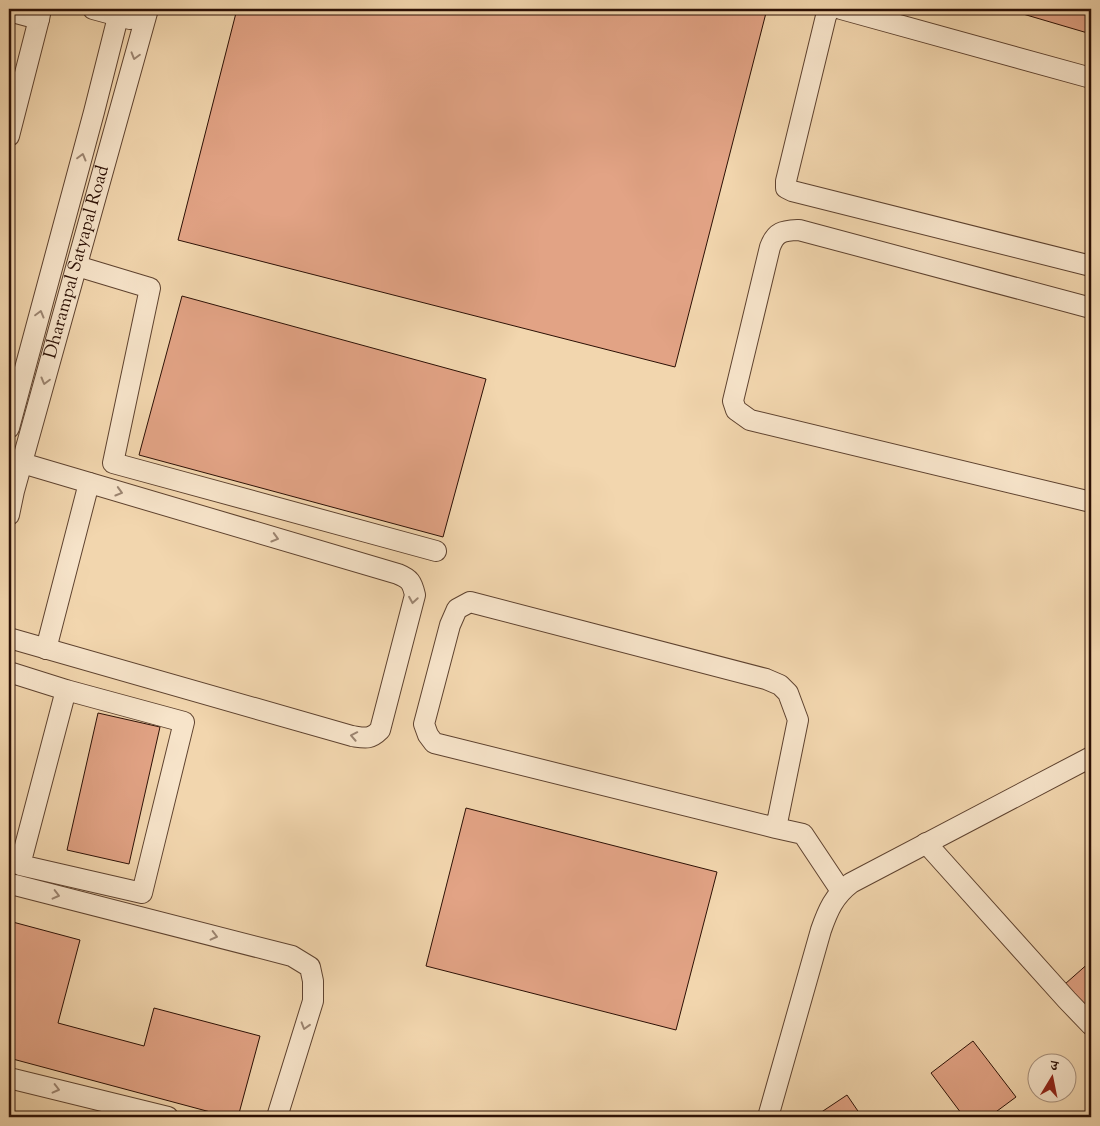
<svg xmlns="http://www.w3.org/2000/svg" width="1100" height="1126" font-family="'Sorts Mill Goudy','Noto Serif Devanagari',serif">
  <rect width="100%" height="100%" fill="#f2d6ae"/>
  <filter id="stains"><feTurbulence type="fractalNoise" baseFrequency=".004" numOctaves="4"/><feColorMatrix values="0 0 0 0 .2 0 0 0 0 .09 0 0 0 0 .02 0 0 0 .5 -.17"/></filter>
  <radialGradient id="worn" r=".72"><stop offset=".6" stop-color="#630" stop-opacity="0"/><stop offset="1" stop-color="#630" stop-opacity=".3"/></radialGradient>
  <!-- building -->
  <path fill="#e2a385" stroke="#2c1005" d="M237,9h530l-92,358 -497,-127z
    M1006,9h85v25z
    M182,296l304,83 -43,158 -304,-82z
    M98,713l62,14 -31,137 -62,-14z
    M466,808l251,64 -41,158 -250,-64z
    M9,921l71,19 -22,83 86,23 10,-38 106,28 -22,81h-9l-220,-59z
    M1091,961v52l-26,-29z
    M973,1041l43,56 -27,20h-25l-33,-44z
    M847,1095l15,22h-48z"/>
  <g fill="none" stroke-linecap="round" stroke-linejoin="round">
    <defs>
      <g id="minor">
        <path d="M93,9l37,10"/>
        <path d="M832,9l-3,1 -3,6 -40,165v7l6,3 299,75"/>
        <path d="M841,9l250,69"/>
        <path d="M9,11l30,8 2,-10"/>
        <path d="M9,136l30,-117"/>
        <path d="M77,266l73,22 -37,175 323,88"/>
        <path d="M1091,308l-292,-78c-16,1 -23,1 -29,17l-37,154 3,9 14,10 341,82"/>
        <path d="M9,428l85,-316 26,-103"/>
        <path id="s1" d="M9,515l5,-24 134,-482"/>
        <path d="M9,638l343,98c13,2 18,4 28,-6l35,-135c-3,-13 -5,-16 -17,-21l-376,-111"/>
        <path d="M46,649l43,-166"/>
        <path d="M9,672l57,18 118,32 -42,171 -122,-28 46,-175"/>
        <path d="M776,828l22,-108 -10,-27 -8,-8 -14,-6 -296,-77 -13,7 -7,16 -26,99 4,11 6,8 342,85 27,6 38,57"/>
        <path d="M926,843l141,157 24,25"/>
        <path d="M9,885h6l277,71 18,11 3,14v20l-36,116"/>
        <path d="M9,1078l159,39"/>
        <path d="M768,1117l53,-187c7,-20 13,-34 30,-47l240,-126"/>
      </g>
    </defs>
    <!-- minor casing -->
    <use href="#minor" stroke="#5e422f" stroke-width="22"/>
    <!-- minor -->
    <use href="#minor" stroke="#f7e4ca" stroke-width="20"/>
  </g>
  <!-- one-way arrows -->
  <defs><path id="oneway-chevron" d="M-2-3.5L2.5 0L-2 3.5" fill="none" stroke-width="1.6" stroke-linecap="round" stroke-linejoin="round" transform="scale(1.25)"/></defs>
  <g stroke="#9c8571">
    <use href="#oneway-chevron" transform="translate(135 56) rotate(106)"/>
    <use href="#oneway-chevron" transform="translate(82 157) rotate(-75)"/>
    <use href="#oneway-chevron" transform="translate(40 314) rotate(-75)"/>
    <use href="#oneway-chevron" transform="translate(45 381) rotate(105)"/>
    <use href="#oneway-chevron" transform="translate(119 492) rotate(16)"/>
    <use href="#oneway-chevron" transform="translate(275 538) rotate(16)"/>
    <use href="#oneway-chevron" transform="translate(413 600) rotate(99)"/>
    <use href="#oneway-chevron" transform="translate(354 736) rotate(-169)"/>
    <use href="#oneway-chevron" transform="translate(56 895) rotate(14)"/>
    <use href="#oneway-chevron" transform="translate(214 936) rotate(14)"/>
    <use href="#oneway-chevron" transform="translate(305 1026) rotate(107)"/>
    <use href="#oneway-chevron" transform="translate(56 1089) rotate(14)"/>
  </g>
  <g text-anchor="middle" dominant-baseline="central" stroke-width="4.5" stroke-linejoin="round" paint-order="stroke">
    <!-- street labels -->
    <g font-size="18" fill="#2c1005" stroke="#f7e4ca">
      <text stroke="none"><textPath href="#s1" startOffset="262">Dharampal Satyapal Road</textPath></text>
    </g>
  </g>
  <!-- margin -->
  <rect width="1100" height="1126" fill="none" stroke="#f2d6ae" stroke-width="30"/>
  <rect x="10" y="10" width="1080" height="1106" fill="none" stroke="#2c1005" stroke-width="2.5"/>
  <rect x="15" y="15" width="1070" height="1096" fill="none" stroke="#2c1005"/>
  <!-- north arrow -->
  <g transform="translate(1052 1078) rotate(10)"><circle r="24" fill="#f7e4ca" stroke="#a68f7b"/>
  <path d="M0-4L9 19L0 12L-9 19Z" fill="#8f2418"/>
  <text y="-8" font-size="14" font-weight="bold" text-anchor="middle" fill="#2c1005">उ</text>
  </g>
  <rect width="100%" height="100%" filter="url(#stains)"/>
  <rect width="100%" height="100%" fill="url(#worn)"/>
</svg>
